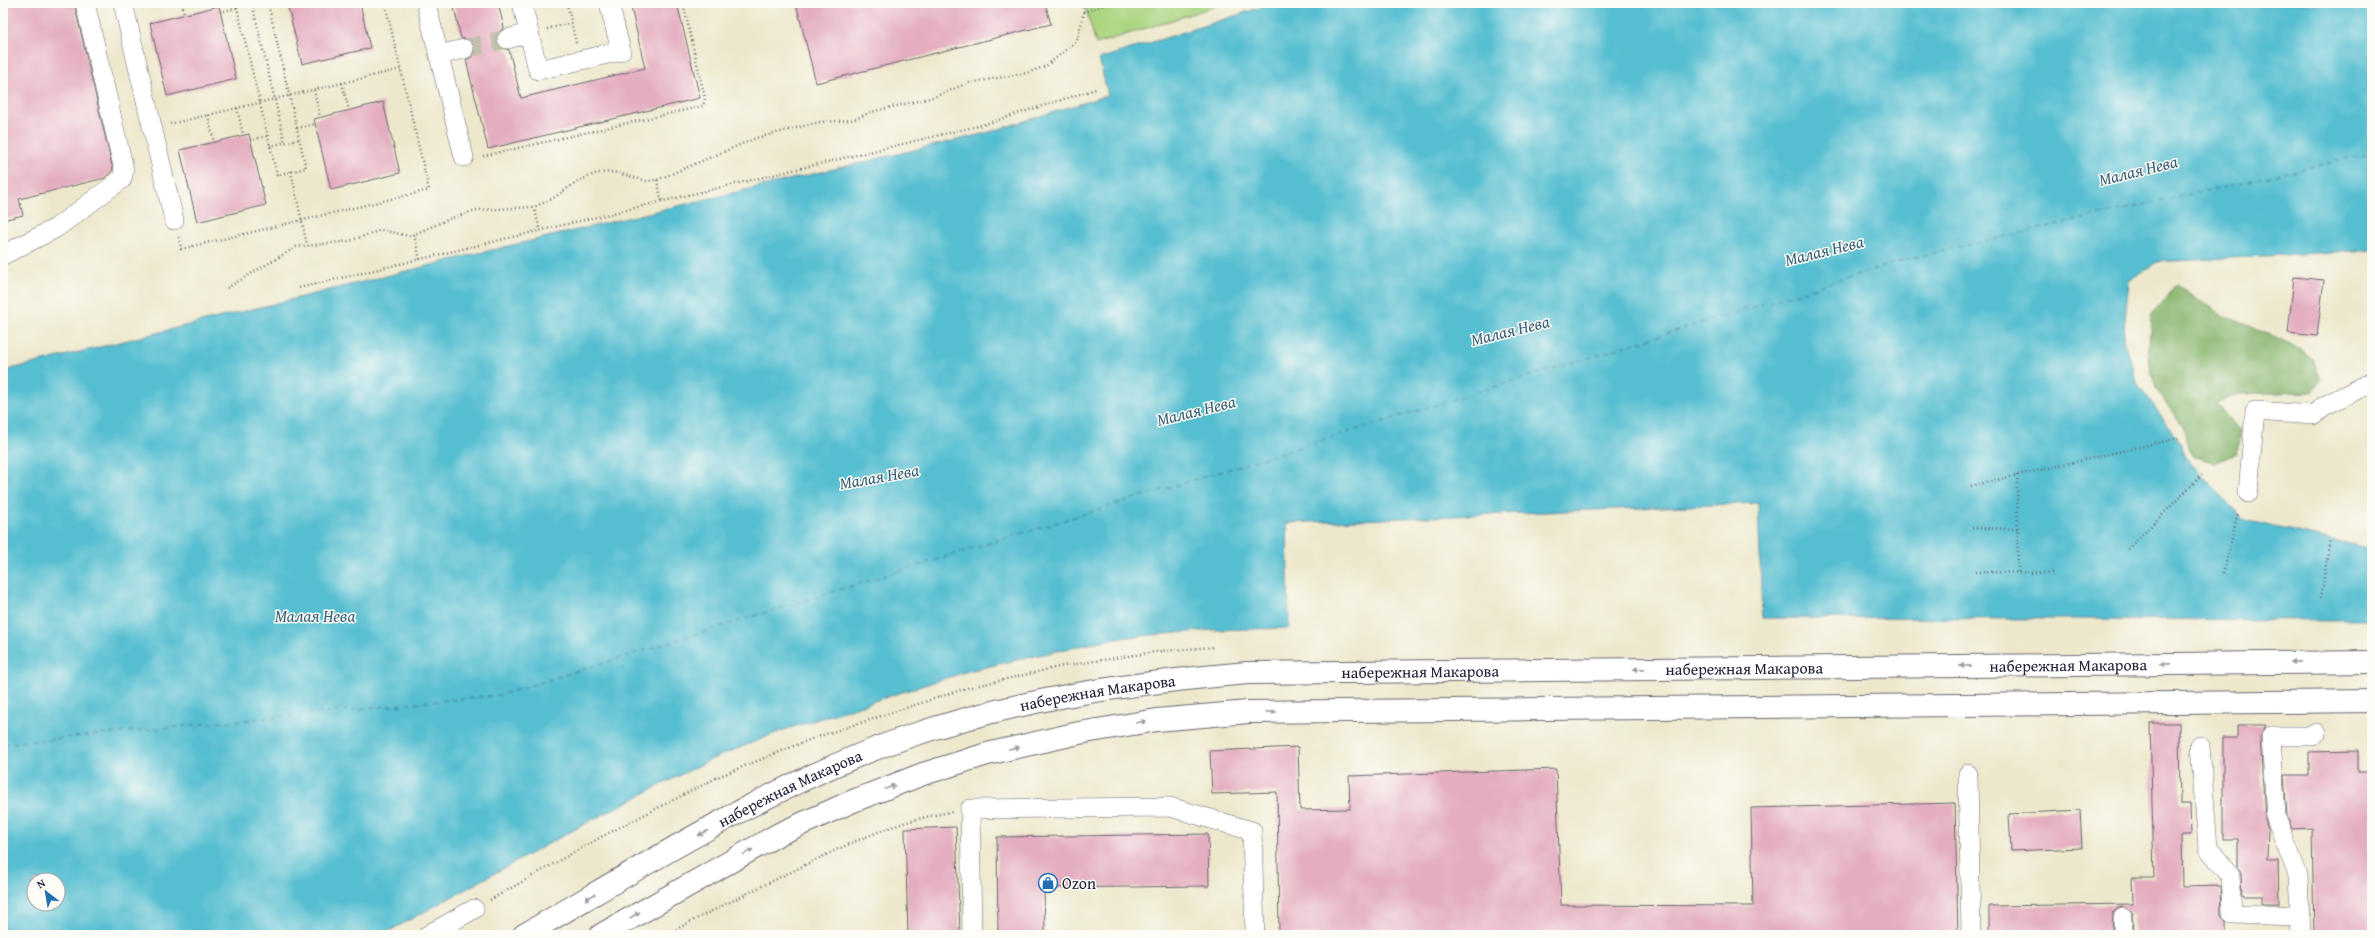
<svg xmlns="http://www.w3.org/2000/svg" width="2375" height="938" font-family="'Gentium Book Plus',serif">
  <rect width="100%" height="100%" fill="#fdfcf7"/>
  <filter id="ink" filterUnits="userSpaceOnUse"><feTurbulence type="fractalNoise" baseFrequency=".025" numOctaves="2"/><feDisplacementMap in="SourceGraphic" scale="8" xChannelSelector="R" yChannelSelector="G"/><feConvolveMatrix kernelMatrix="1 2 1 2 8 2 1 2 1" color-interpolation-filters="sRGB"/></filter>
  <filter id="wash" filterUnits="userSpaceOnUse"><feTurbulence type="fractalNoise" baseFrequency=".012" numOctaves="4" result="noise"/><feDisplacementMap in="SourceGraphic" scale="16" xChannelSelector="R" yChannelSelector="G"/><feGaussianBlur stdDeviation="0.9" result="paint"/><feColorMatrix in="noise" values="0 0 0 0 0 0 0 0 0 0 0 0 0 0 0 0 0 1.4 0 .05"/><feComposite in="paint" operator="in"/></filter>
  <g filter="url(#wash)">
    <rect width="100%" height="100%" fill="#ede8cc"/>
    <!-- green -->
    <path fill="#acd581" stroke="#677c5e" d="M1084,3h142l-130,41z"/>
    <!-- forest -->
    <path fill="#89b66f" stroke="#566c55" d="M2177,285l43,29 74,31 18,14 10,21 -10,12 -76,2 -20,9 24,29 -3,21 -22,10 -23,-7 -9,-29 -27,-38 -8,-30 3,-43z"/>
    <!-- water -->
    <path fill="#54bed0" stroke="#3b7086" fill-rule="evenodd" d="M1275,3h1097v247l-215,12 -28,19 -6,58 14,44 45,61 2,12 60,64 128,29v71l-610,-2 -4,-115 -471,20 2,105 -76,2 -98,8 -147,33 -187,60 -69,28 -120,61 -210,115h-379v-564l468,-116 515,-122 122,-38 -9,-36zM34,880h24v24h-24z"/>
    <g fill="none" stroke-linecap="round" stroke-linejoin="round">
      <!-- ferry -->
      <path stroke="#366077" stroke-width="1" stroke-dasharray="5 4" stroke-linecap="butt" d="M3,744l497,-49 1407,-436 465,-106"/>
    </g>
    <g id="blocks">
      <!-- building -->
      <path fill="#e4adc0" d="M3,3h71l39,167 -8,8 -86,21 4,16 -20,5z
        M287,3h73l10,45 -68,16z
        M453,3h45l6,25 -5,4 -3,10 4,5 9,3 12,48 124,-30 -15,-65h47l23,95 -212,51 -22,-89 6,-3 3,-10 -3,-6 -11,-3z
        M796,3h249l6,21 -235,59z
        M219,6l17,73 -69,17 -17,-73z
        M383,102l17,71 -69,17 -17,-71z
        M249,134l17,71 -69,17 -17,-72z
        M2294,277l30,3 -7,56 -29,-3z
        M2150,723h29l1,81h10l1,31h-9l1,52 37,-1 1,29 5,8v12h-92l-1,-22 -10,-6 -5,1 -5,5 -1,22h-123v-29l144,-2 -1,-26h22z
        M2237,725h29l-6,12 5,82 3,10 -1,31h11l1,44h-17v-8h-20l-1,-22 -3,-6v-29h-15v-101h14z
        M1298,747l2,63 50,-1 -1,-33 207,-7 5,136 192,1 -2,-98 204,-5 3,132h-679l-2,-143 -65,2 -2,-43z
        M2358,751v21h14v163h-58l-2,-107 -20,1 -5,-13 -3,-41h25v-23z
        M2080,810l2,38 -71,3 -2,-37z
        M956,827l4,108h-52l-3,-106z
        M1208,834l1,52 -165,2 1,47h-47l-1,-98z"/>
    </g>
  </g>
  <g filter="url(#ink)">
    <use href="#blocks" fill-opacity="0" stroke="#69676e" stroke-width="1"/>
    <g fill="none" stroke-linecap="round" stroke-linejoin="round">
      <!-- minor-tunnel -->
      <path stroke="#c4c0af" stroke-width="19" stroke-dasharray="19 10" stroke-linecap="butt" d="M464,49l43,-10"/>
      <defs>
        <path id="minor" d="M123,3l51,217
          M426,3l38,154
          M522,3l16,67 83,-19 -12,-48
          M507,39l22,-6
          M439,55l25,-6
          M3,255l53,-27 66,-49 2,-9 -39,-167
          M2248,493l7,-82 58,4 11,-9 48,-24
          M2200,746l8,102 22,27 2,39 68,2
          M1968,774l3,161
          M2123,918v17
          M428,935l46,-26
          M972,935l-2,-126 200,-2 82,24 3,104
          M2301,935l-3,-60 -22,-57 -5,-82h41l4,-3"/>
        <g id="major">
          <path id="s1" d="M524,935c125,-72 249,-152 386,-199 112,-38 221,-53 338,-63l1124,-11"/>
          <path d="M601,935l178,-101 74,-33 70,-27 64,-20 92,-21 78,-13 91,-8 1124,-11"/>
        </g>
      </defs>
      <!-- minor casing -->
      <use href="#minor" stroke="#69676e" stroke-width="20"/>
      <!-- major casing -->
      <use href="#major" stroke="#69676e" stroke-width="24"/>
      <!-- path -->
      <path stroke="#69676e" stroke-width="2.5" stroke-dasharray="1 3" stroke-linecap="butt" d="M182,3l2,11
        M212,3l1,5
        M236,3l41,172 29,-7 -38,-165
        M252,3l33,140
        M567,3l9,40
        M1082,3l2,9 26,-9
        M567,5l10,-2
        M220,12l17,-4
        M547,29l24,-6
        M342,83l7,27
        M314,90l6,27
        M237,108l6,27
        M208,115l6,27
        M170,124l231,-55
        M297,128l19,-4
        M250,140l18,-4
        M270,146l30,-7
        M483,156l220,-50 2,-8 -22,-95
        M291,171l16,74
        M657,180l5,22
        M534,207l6,23
        M414,235l6,24
        M179,237l2,12 248,-59 -44,-187
        M227,288l69,-41 54,-6 31,-11 29,6 39,-17 27,-9 58,-3 18,-8 26,-18 19,-8 16,-1 34,9 10,-1 99,-42 64,-16 33,-2 18,-8 63,-15 34,-14 59,-10 19,-7 31,-25 7,-29
        M299,288l683,-163 114,-36
        M2017,475l1,98
        M1971,486l207,-48
        M1972,528l46,1
        M2128,549l74,-74
        M1975,572l80,1
        M2223,574l15,-60
        M2321,598l9,-59
        M490,900l111,-63 119,-61 94,-38 153,-50 96,-22 98,-15 53,-4
        M665,935c42,-22 85,-43 128,-64 50,-25 103,-51 159,-59"/>
      <!-- minor -->
      <use href="#minor" stroke="#fff" stroke-width="19"/>
      <!-- major -->
      <use href="#major" stroke="#fff" stroke-width="22"/>
    </g>
    <!-- one-way arrows -->
    <defs><path id="oneway-solid" d="M-6-.8H1V-3.2L6.5 0L1 3.2V.8H-6Z"/></defs>
    <g fill="#9c9ca7">
      <use href="#oneway-solid" transform="translate(2295 662) rotate(179)"/>
      <use href="#oneway-solid" transform="translate(2165 664) rotate(179)"/>
      <use href="#oneway-solid" transform="translate(1965 666) rotate(179)"/>
      <use href="#oneway-solid" transform="translate(1639 669) rotate(179)"/>
      <use href="#oneway-solid" transform="translate(1271 712) rotate(-1)"/>
      <use href="#oneway-solid" transform="translate(1141 722) rotate(-10)"/>
      <use href="#oneway-solid" transform="translate(1014 748) rotate(-12)"/>
      <use href="#oneway-solid" transform="translate(890 787) rotate(-21)"/>
      <use href="#oneway-solid" transform="translate(703 833) rotate(151)"/>
      <use href="#oneway-solid" transform="translate(748 852) rotate(-29)"/>
      <use href="#oneway-solid" transform="translate(590 897) rotate(150)"/>
      <use href="#oneway-solid" transform="translate(635 915) rotate(-30)"/>
    </g>
  </g>
  <!-- icons -->
  <defs>
    <symbol id="shop-ring" viewBox="-11 -11 22 22"><circle r="9.5" fill="#fdfcf7" stroke="#1f6fb2" stroke-width="1.5"/><path d="M-5-2.5h2.3a2.7 3.5 0 0 1 5.4 0H5L5.5 6h-11ZM-1.5-2.5h3a1.5 2.3 0 0 0-3 0Z" fill="#1f6fb2"/></symbol>
  </defs>
  <g fill-rule="evenodd">
    <use href="#shop-ring" x="1037" y="872" width="22" height="22"/>
  </g>
  <g text-anchor="middle" dominant-baseline="central" stroke-width="3" stroke-linejoin="round" paint-order="stroke">
    <!-- street labels -->
    <g font-size="16" fill="#22223b" stroke="#fdfcf7">
      <text stroke="none"><textPath href="#s1" startOffset="1600">набережная Макарова</textPath></text>
      <text stroke="none"><textPath href="#s1" startOffset="1276">набережная Макарова</textPath></text>
      <text stroke="none"><textPath href="#s1" startOffset="952">набережная Макарова</textPath></text>
      <text stroke="none"><textPath href="#s1" startOffset="628">набережная Макарова</textPath></text>
      <text stroke="none"><textPath href="#s1" startOffset="304">набережная Макарова</textPath></text>
    </g>
    <!-- poi labels -->
    <g font-size="16" fill="#22223b" stroke="#fdfcf7" text-anchor="start">
      <text x="1062" y="883">Ozon</text>
    </g>
    <!-- water labels -->
    <g font-size="17" font-style="italic" fill="#366077" stroke="#fdfcf7">
      <text transform="translate(2138 170) rotate(-14)">Малая Нева</text>
      <text transform="translate(1824 250) rotate(-14)">Малая Нева</text>
      <text transform="translate(1510 330) rotate(-14)">Малая Нева</text>
      <text transform="translate(1196 410) rotate(-14)">Малая Нева</text>
      <text transform="translate(879 476) rotate(-10)">Малая Нева</text>
      <text x="315" y="615">Малая Нева</text>
    </g>
  </g>
  <!-- margin -->
  <rect width="2375" height="938" fill="none" stroke="#fdfcf7" stroke-width="16"/>
  <!-- north arrow -->
  <g transform="translate(46 892) rotate(329)"><circle r="19" fill="#fdfcf7" stroke="#a5a5ac"/>
  <path d="M0-3L7 15L0 10L-7 15Z" fill="#1f6fb2"/>
  <text y="-6" font-size="11" font-weight="bold" text-anchor="middle" fill="#22223b">N</text>
  </g>
</svg>
